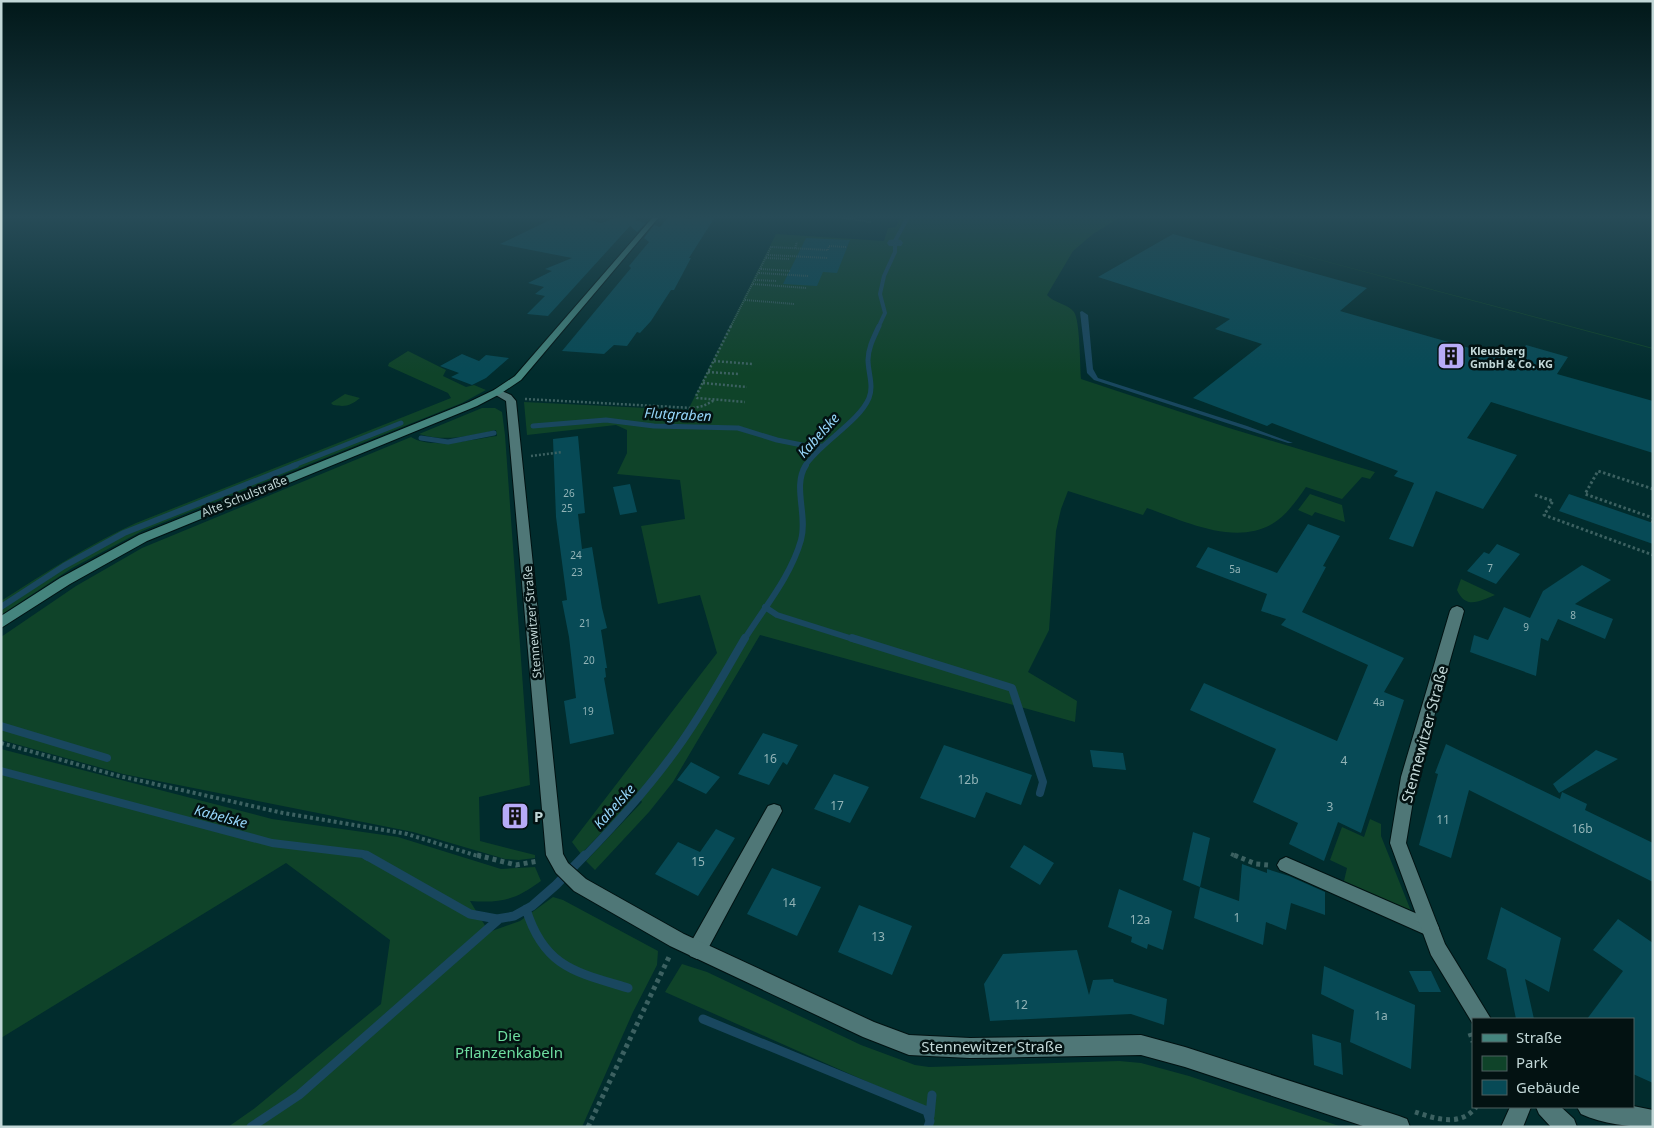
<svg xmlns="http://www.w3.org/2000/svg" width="1654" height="1128" font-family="'Noto Sans',sans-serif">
  <rect width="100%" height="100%" fill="#012c2d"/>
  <!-- green -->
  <path fill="#0f4329" d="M900,217h221l-28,17 -20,17 -26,44c7,8 21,9 27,17 6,8 6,54 7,67l148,49 146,44 -5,7 -8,-2 -20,22 -36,-12c-9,13 -20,29 -34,37 -38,22 -88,-3 -125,-16l-4,7 -75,-24 -7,18 -5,22 -7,99 -21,42 49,29 -2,21 -315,-87 -87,147 -24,30 -54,58 -9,-9 56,-59 -4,-7 -57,59 -9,-12 145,-189 -17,-58 -42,9 -17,-78 44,-7 -5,-39 -63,-6 10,-21v-23l-11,-5 -89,10 -3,-33 164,8 88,-176 108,7 4,-13 8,-1z
    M1159,217l494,131v1z
    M408,351l38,19 -3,6 23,11 8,-2 12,5 -24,13 -320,128 -70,37 -71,47v-14c44,-28 87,-56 135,-78l315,-125 -3,-5 -60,-27 1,-3z
    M345,394l15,4c-10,8 -14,9 -27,7l-2,-2z
    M482,408h13l7,4 3,23 25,350 -51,12 1,44 55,14v3l-16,2 -14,-1 -92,-27 -290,-58 -122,-34v-103l75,-51 66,-38 269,-111c20,13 63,2 86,-1l-1,-6c-26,6 -51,12 -77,4z
    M1310,494l32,11 3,17 -30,-10 -3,4 -14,-6z
    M1461,579l34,16c-15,6 -29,15 -38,-5z
    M1,749l271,70 126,18 103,32 34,-2 6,14c-26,19 -39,22 -71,20l19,31 31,-11 33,-24 10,3 95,51 -1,14 -24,47 -51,115h-354l27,-19 126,-104 9,-64 -104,-77 -285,175z
    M1370,819l11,5v12l30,75 -67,-30 3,-13 -17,-8 12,-33 22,10z
    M682,964l25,8 154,73 54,20 14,2 190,-6 22,2 48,13 153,51h-411l2,-16 -268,-119z"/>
  <!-- water -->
  <path fill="#19475f" d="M1082,311l6,4 5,54 5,9 149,48 46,17h-5l-194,-63 -7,-7 -7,-61z"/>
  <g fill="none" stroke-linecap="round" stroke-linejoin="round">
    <!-- stream-far4 -->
    <path stroke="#19475f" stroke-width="4" d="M878,328l7,-15 -5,-19 4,-18 11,-24v-11l13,-24"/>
    <!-- stream-far3 -->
    <path stroke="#19475f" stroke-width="5" d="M533,426l73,-6 48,6 84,2 39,12 35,7 9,-1
      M421,438l27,4 46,-9
      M292,466l109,-43
      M805,466c16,-24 54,-44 64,-68 5,-12 -1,-26 -1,-38 0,-12 6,-23 11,-34"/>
    <!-- stream-far2 -->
    <path stroke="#19475f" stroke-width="6" d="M1,607l63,-41 60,-33 172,-68
      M765,607l12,8 79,25
      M744,640c20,-32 47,-64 57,-100 7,-25 -9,-54 5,-75"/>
    <!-- stream-far1 -->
    <path stroke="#19475f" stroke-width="8" d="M852,638l160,50 31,94 -3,11
      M1,726l106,32
      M1,771l271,72 91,11 5,3
      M584,857c36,-37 70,-75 99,-117 23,-33 42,-68 62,-102"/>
    <!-- stream -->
    <path stroke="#19475f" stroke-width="9" d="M366,855l104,59 27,5 17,-3 18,-10 24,-21 29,-30
      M526,909c18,58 49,63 102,79
      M703,1019l224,92 3,10 -2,6
      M930,1116l2,-21
      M251,1127l48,-32 200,-176"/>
    <!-- canal -->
    <path fill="#19475f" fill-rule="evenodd" d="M896,239l5,1 2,3 -2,3h-12l-2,-3 2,-3z"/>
  </g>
  <!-- building -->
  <path fill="#074a56" d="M556,217h24l21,6 16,-6h21l-3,3 11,3 -9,9 -7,-6 -82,90 -21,-2 18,-18 -10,-2 9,-7 -16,-4 24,-12 -7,-2 27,-11 -72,-14z
    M668,217l24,2 1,-2h22l-26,41h2l-17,32h-3l-20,31 -11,12 -3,-1 -10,14 -13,-1 -10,9 -42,-3 69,-83 -2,-2 20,-24 -5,-4 10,-13 6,2z
    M1173,234l194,54 -27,23 175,50 11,-16 42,12 -11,17 96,27v52l-162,-51 -24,36 50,17 -34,54 -47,-18 -23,56 -24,-8 25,-56 -20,-7 4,-5 -126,-48 -5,3 -74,-28 69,-54 -47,-15 15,-10 -132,-42z
    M806,238l44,2 -13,33 -14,-1 -6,14 -34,-2z
    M462,354l17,7 7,-6 23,3 -23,20 -14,7 -21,-8 8,-4 -19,-7z
    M578,436l7,77 -7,1 4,35 10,-2 10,61 5,20 -6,2 6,38h-2l1,9 -2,1 10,56 -44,10 -6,-43 12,-3 -7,-61 -7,-36 5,-1 -11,-83 -3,-78z
    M630,484l7,28 -17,3 -7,-28z
    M1569,494l84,29v21l-94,-33z
    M1308,524l32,12 -17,30 3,1 -24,45 102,46 -20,34 20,8 -43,133 -23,-11 -14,39 -35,-17 9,-21 -45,-21 23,-53 -86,-39 14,-27 133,58 31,-76 -87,-40 5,-6 -25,-8 6,-17 -71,-27 12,-20 69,26z
    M1497,544l23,10 -24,30 -29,-13 17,-19 5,2z
    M1582,565l29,15 -36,24 38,15 -8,20 -47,-20 -10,22 -7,-3 -5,38 -66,-24 4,-17 14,5 16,-33 26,11 13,-27z
    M763,733l35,12 -11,20 -4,-3 -14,23 -31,-11z
    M1446,744l114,55 2,-7 25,12 -2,6 68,33v39l-184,-92 -18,68 -32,-13 19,-71 -3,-1z
    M944,745l88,30 -11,30 -35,-13 -11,26 -55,-20z
    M1090,750l33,3 3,17 -33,-3z
    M1596,750l22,9 -59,34 -6,-9z
    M691,762l29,15 -14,17 -29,-14z
    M834,774l35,13 -19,36 -36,-14z
    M716,829l19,9 -37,58 -43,-22 23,-32 22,10z
    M1193,832l17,6 -10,49 -17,-7z
    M1024,845l30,18 -14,22 -30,-18z
    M1242,864l25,9v-4l22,7 36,16v23l-34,-12 -5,27 -20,-8 -3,23 -69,-27 6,-31 39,14z
    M772,868l49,19 -24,49 -50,-22z
    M1119,889l53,22 -9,39 -15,-6 -1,5 -16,-7 1,-5 -24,-10z
    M859,905l53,21 -20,49 -54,-23z
    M1501,907l60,31 -12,54 -24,-13 9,40h-18l-10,-50 -19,-10z
    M1618,919l35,24v140l-20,-9v-55h-46l36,-48 -30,-21z
    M1077,950l12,45 4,-15 20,-1 1,3 53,17 -3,26 -33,-11 -141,7 -6,-37 19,-30z
    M1324,966l91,39 -4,64 -61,-27 4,-32 -33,-16z
    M1409,971h22l10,21h-22z
    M1312,1034l29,9 2,32 -29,-10z"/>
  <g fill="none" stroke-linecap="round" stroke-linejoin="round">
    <defs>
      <path id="lane" d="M774,804l6,2 2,5 -78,145 -7,3 -7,-3 -2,-6 2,-6 78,-138z
        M1286,857l150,65 3,6 -3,6 -6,3 -6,-3 -144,-64 -3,-5 3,-5z"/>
      <path id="street" d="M497,389l14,6 5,6 47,453 5,9 18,16 98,55 190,88 35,13 61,3 171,-3 44,12 214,69 8,3 3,8h-44l-181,-60 -44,-12 -171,3 -61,-3 -46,-18 -193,-91 -96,-55 -18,-18 -10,-18 -40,-454 -12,-7v-4z
        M1457,606l5,2 2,3 -47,166 -11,66 39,101 46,75h-18v5l-42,-69 -41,-112 11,-66 49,-166 2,-3z
        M1633,1106l20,4v17c-24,0 -50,-3 -72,-13l-4,-7z
        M1510,1107h21l-8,20h-22z
        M1536,1107h25l13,12 3,8h-26l-12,-13z"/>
      <path id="secondary" d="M653,217h6l-138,163 -21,14 -23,12 -330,135 -77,43 -69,44v-12l59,-38 79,-43 330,-133 25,-12 21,-14z"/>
    </defs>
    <!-- lane casing -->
    <use href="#lane" stroke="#011212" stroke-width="2"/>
    <!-- street casing -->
    <use href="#street" stroke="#011212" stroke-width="2"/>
    <!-- secondary casing -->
    <use href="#secondary" stroke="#011212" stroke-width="2"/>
    <!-- path-far4 -->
    <path stroke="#3c6161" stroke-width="2" stroke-dasharray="1 1" stroke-linecap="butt" d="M838,217l33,5
      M795,248l2,-6
      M768,255l60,3
      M766,258l24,1
      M761,269l30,2
      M759,273l49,3
      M755,280l22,1
      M753,284l53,4
      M745,300l49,4
      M730,328l41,-81 57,3 1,-4 17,1"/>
    <!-- path-far3 -->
    <path stroke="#3c6161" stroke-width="2.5" stroke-dasharray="2 2" stroke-linecap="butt" d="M731,326l-35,70 1,2 48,4
      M714,361l38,3
      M708,372l30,2
      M703,383l44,4
      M525,399l168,9 10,-2 12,-6
      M531,456l31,-4"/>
    <!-- path-far2 -->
    <path stroke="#3c6161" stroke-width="3" stroke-dasharray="2.5 2.5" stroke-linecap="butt" d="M1653,489l-55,-18 -13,23 68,24
      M1535,495l18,6 -9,14 109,40
      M1652,523l1,-2"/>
    <!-- path-far1 -->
    <path stroke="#3c6161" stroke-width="4" stroke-dasharray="3 3" stroke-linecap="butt" d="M1,743l114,32 168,38 124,21 74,23
      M1231,854l7,3"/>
    <!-- path -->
    <path stroke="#3c6161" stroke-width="5" stroke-dasharray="4 4" stroke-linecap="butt" d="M477,855l39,10 22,-4
      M1234,855l22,9 12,1
      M1470,1033l3,9
      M1415,1112c21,7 46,15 61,-5
      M588,1127l81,-170"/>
    <!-- lane -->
    <use href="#lane" fill="#4f7777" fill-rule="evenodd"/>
    <!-- street -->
    <use href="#street" fill="#4f7777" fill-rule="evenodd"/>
    <!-- secondary -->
    <use href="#secondary" fill="#45857e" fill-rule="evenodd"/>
  </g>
  <!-- sky -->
  <linearGradient id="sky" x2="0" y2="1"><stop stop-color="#011819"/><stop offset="0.58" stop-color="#274b57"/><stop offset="1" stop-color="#274b57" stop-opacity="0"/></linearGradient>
  <rect width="1654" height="374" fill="url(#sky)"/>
  <!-- icons -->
  <defs>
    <symbol id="building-square" viewBox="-11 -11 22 22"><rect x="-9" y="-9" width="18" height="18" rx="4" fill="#b7abf7" stroke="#031212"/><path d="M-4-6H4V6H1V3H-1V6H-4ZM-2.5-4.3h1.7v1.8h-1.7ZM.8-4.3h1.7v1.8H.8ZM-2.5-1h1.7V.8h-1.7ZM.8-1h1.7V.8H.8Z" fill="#111"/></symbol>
  </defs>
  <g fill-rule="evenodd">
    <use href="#building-square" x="1435" y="340" width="32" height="32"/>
    <use href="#building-square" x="499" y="800" width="32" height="32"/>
  </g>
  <g text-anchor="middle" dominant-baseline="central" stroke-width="5" stroke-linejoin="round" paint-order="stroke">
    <!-- number labels -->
    <g font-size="10" fill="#93b4b7">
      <text x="569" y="493">26</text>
      <text x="567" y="508">25</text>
      <text x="576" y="555">24</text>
      <text x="1490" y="568">7</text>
      <text x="1235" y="569">5a</text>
      <text x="577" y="572">23</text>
      <text x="1573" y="615">8</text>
      <text x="585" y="623">21</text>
      <text x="1526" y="627">9</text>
      <text x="589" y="660">20</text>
      <text x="1379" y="702">4a</text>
      <text x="588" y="711">19</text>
    </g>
    <!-- far-poi labels -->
    <g font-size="11" font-weight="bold" fill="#c2d7d7" stroke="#031212" text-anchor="start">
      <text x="1470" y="350">Kleusberg<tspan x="1470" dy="13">GmbH &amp; Co. KG</tspan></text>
    </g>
    <!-- street labels -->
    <g font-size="12" fill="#c2d7d7" stroke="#031212">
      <text transform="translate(244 496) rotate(-22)">Alte Schulstraße</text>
      <text transform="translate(532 622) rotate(-95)">Stennewitzer Straße</text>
    </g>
    <!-- near-number labels -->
    <g font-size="12" fill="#93b4b7">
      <text x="770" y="758">16</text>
      <text x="1344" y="760">4</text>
      <text x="968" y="779">12b</text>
      <text x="837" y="805">17</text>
      <text x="1330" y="806">3</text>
      <text x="1443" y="819">11</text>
      <text x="1582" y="828">16b</text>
      <text x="698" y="861">15</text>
      <text x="789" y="902">14</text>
      <text x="1237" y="917">1</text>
      <text x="1140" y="919">12a</text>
      <text x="878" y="936">13</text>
      <text x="1021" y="1004">12</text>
      <text x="1381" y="1015">1a</text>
    </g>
    <!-- water labels -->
    <g font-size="14" font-style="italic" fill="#95d5f9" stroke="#031212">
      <text transform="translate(678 414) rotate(3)">Flutgraben</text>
      <text transform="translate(818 435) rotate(-48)">Kabelske</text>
      <text transform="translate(614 806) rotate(-48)">Kabelske</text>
      <text transform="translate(221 816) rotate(15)">Kabelske</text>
    </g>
    <!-- near-street labels -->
    <g font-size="15" fill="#c2d7d7" stroke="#031212">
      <text transform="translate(1424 734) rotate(-75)">Stennewitzer Straße</text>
      <text x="992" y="1046">Stennewitzer Straße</text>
    </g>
    <!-- near-poi labels -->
    <g font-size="15" font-weight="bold" fill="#c2d7d7" stroke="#031212" text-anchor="start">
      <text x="534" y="816">P</text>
    </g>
    <!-- near-park labels -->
    <g font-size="15" fill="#6edea0" stroke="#031212">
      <text x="509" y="1035">Die<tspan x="509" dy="17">Pflanzenkabeln</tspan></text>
    </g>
  </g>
  <!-- border -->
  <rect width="1654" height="1128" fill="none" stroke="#c2d7d7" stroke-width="5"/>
  <!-- legend -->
  <rect x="1472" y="1018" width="162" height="90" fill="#031212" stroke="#4f6161"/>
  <rect x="1482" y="1034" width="25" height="8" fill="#45857e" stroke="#4f6161"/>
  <text x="1516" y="1043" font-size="15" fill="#c2d7d7">Straße</text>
  <rect x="1482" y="1056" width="25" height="15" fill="#0f4329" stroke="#4f6161"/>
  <text x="1516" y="1068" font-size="15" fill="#c2d7d7">Park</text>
  <rect x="1482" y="1080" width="25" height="15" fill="#074a56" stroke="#4f6161"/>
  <text x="1516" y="1093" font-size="15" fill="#c2d7d7">Gebäude</text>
</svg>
